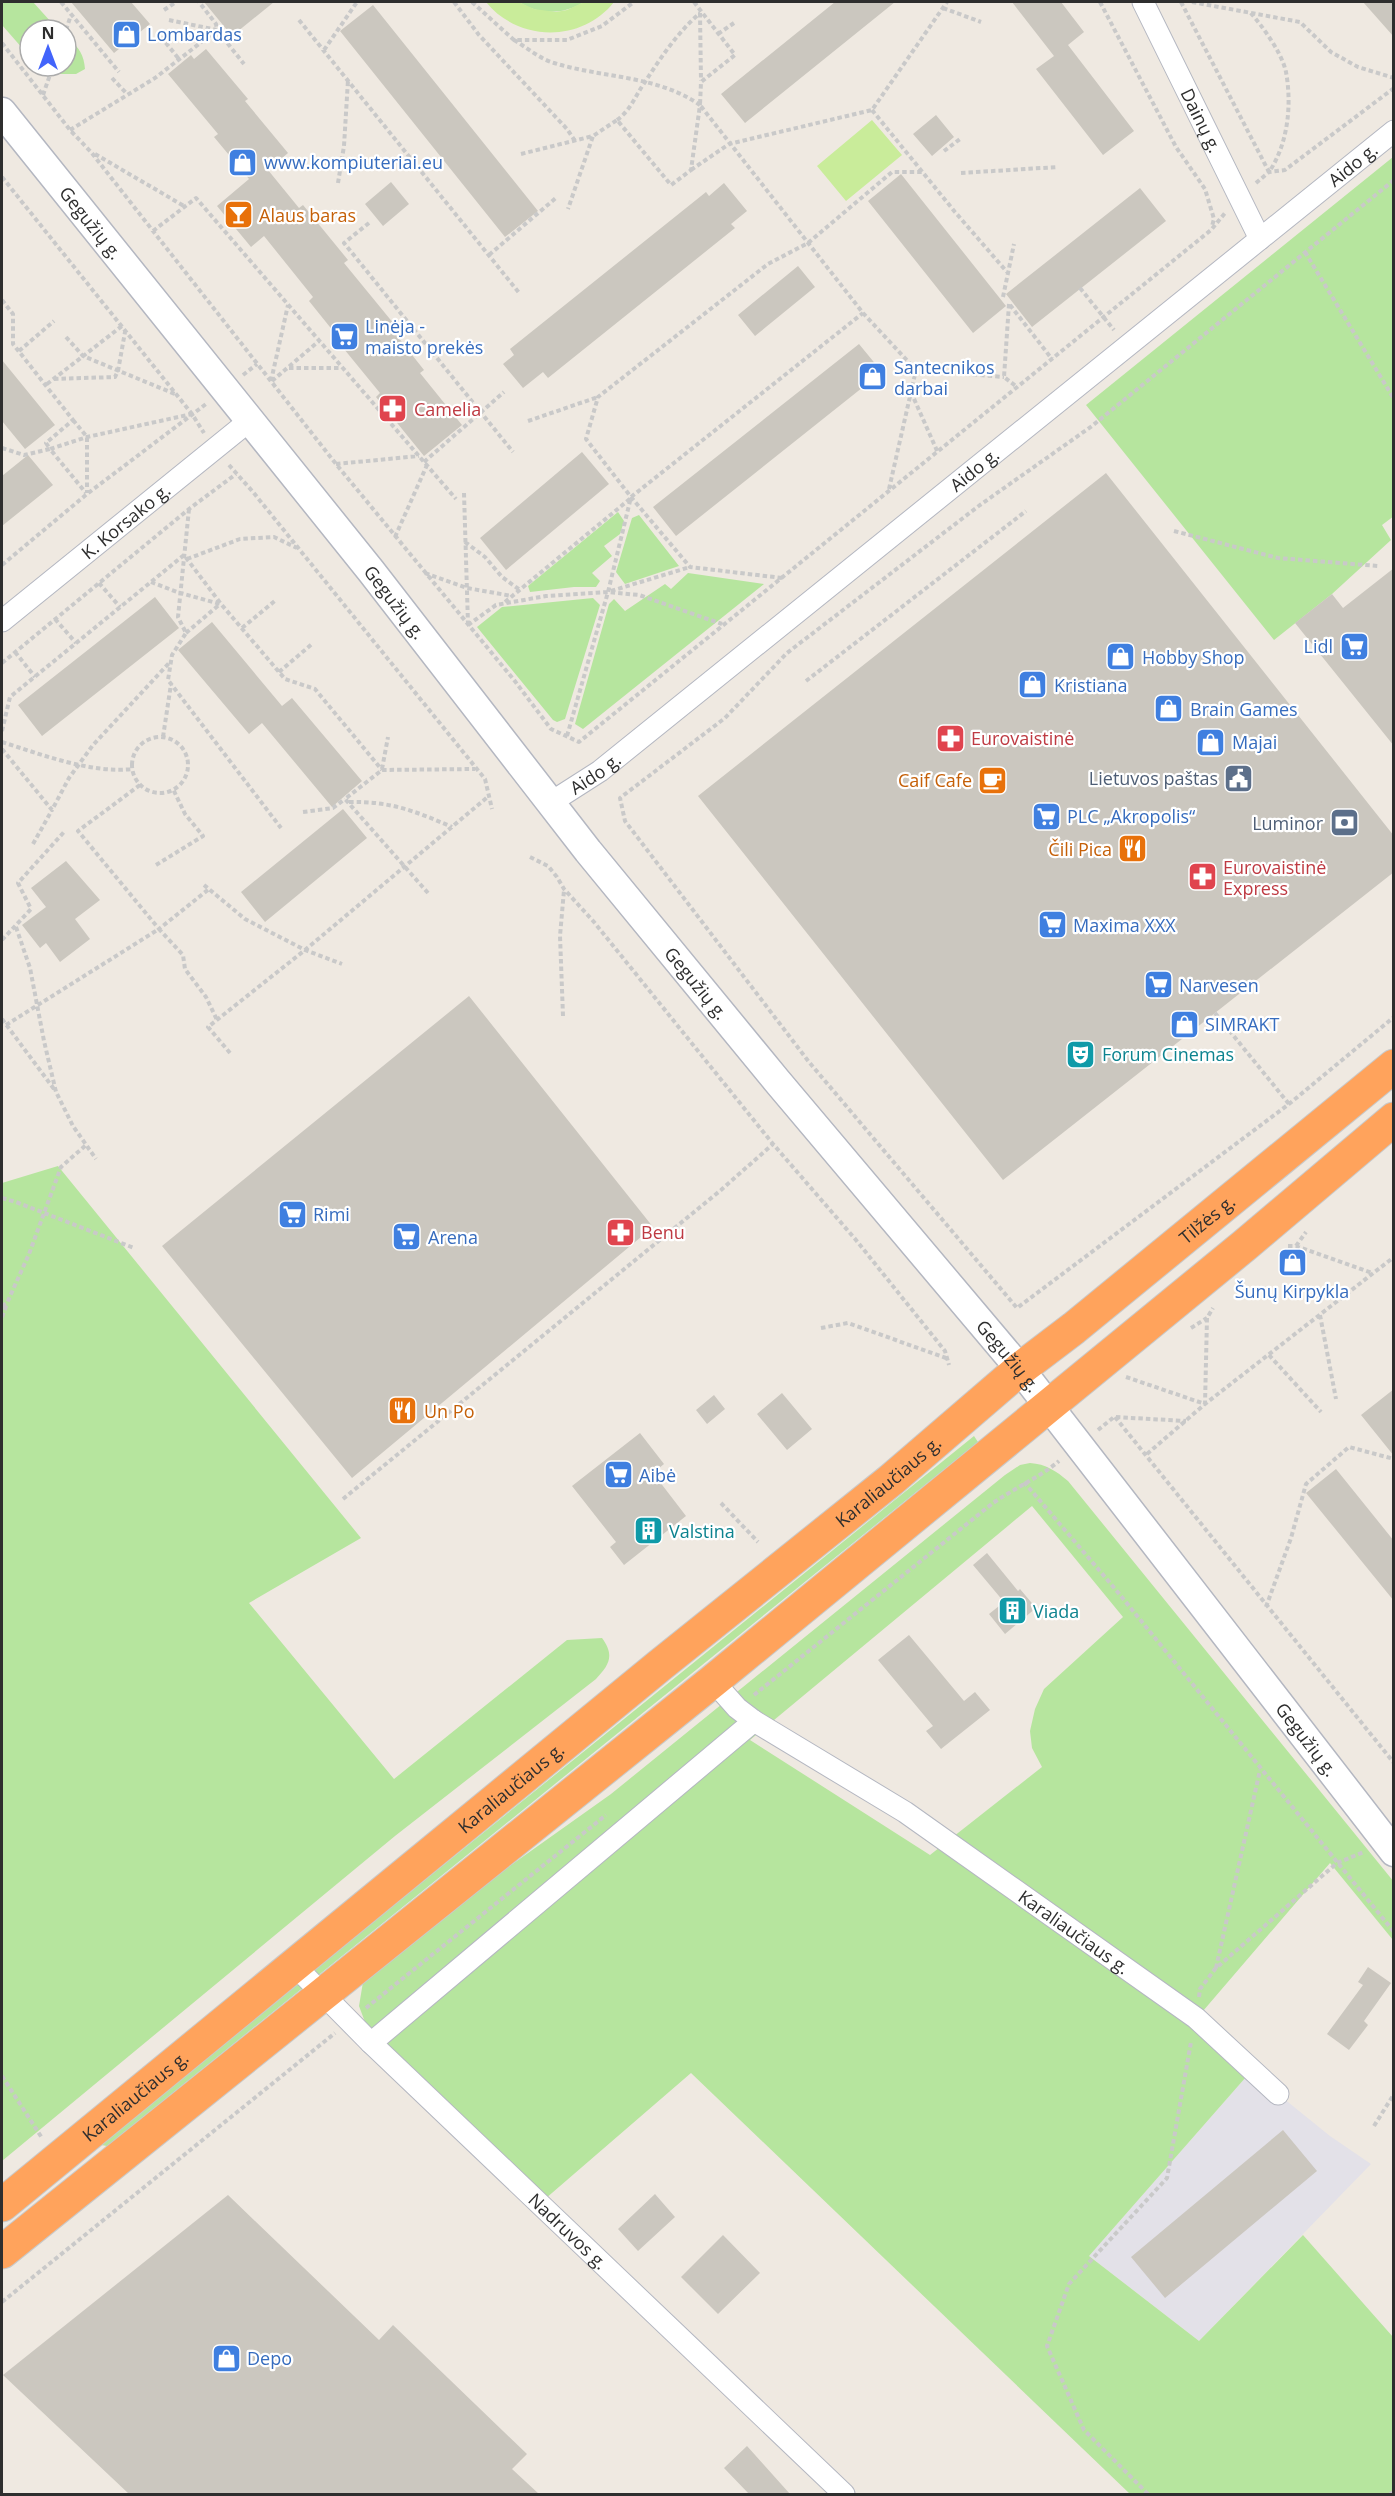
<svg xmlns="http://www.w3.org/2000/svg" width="1395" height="2496" font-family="'Open Sans',sans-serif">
  <rect width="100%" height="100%" fill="#efe9e1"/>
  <!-- industrial -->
  <path fill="#e3e1e8" d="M1253,2069l25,25 52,42 41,28 -172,177 -110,-85z"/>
  <!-- green -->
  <path fill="#b6e59e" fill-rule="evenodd" d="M2,2h31l18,20 2,8h-23v27l-28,-32z
    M519,2h65c-21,13 -45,13 -65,0z
    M68,39c11,8 16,16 17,30l-9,5h-16l2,-8h4z
    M1393,157l1,359 -12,9 9,15 -59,54 -58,46 -188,-235z
    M618,512l6,9 -4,13 -16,12 8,10 -20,17 8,8 -4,6h-22l-44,5 -2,-6z
    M639,515l40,51 -54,18 -9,-12 16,-54z
    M688,573l76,11 -181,145 -8,-5 34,-120 5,-5 11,12 40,-27 6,5z
    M593,598l7,7 -35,114 -8,3 -4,-2 -76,-93 25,-20z
    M58,1166l303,372 -112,65 145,176 173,-139 35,-2c13,18 7,27 -6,41l-201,157 -393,325v-978z
    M974,1436l4,6 -871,704 -6,-1v-3z
    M1030,1463c16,1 26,8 38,18l326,401 -1,58 -63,-77 -133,155 56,51 -164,187 110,85 104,-106 90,102v157h-263l-439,-421 -146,126 -180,-177 -6,-16 4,-24 92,-77 156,-111 394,-319 15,-10zM1032,1506l91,111 -79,72 -9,20 -5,22 2,17 10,19 -112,88 -180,-115z"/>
  <!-- pitch -->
  <path fill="#c9ec9a" d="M486,2h33l15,7 22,3 11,-2 17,-8h30c-32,41 -96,40 -128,0z
    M872,120l30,35 -56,46 -29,-35z"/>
  <!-- building -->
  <path fill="#cbc7bf" d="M71,2h60l19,22 -36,29z
    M204,2h70l-42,34z
    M835,2h60l-150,121 -24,-29z
    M1012,2h49l23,30 -16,13 66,86 -31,24 -67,-86 18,-13z
    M1363,2h31v35z
    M373,5l165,206 -33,26 -165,-206z
    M206,49l42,50 -3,2 43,52 -20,17 31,38 4,-3 45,55 -4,3 50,61 -4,3 34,43 -4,3 42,52 -38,31 -48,-59 4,-4 -36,-44 2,-2 -37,-46 4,-4 -49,-61 -13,11 -34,-41 32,-27 -35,-42 4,-3 -50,-60 23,-19 3,4z
    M936,115l18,22 -22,19 -19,-22z
    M901,174l105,132 -33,27 -105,-132z
    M391,182l18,22 -26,22 -18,-22z
    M724,183l23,28 -16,13 4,4 -187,150 -5,-6 -20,16 -20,-24 11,-9 -4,-6 196,-157 3,4z
    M1140,188l26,33 -134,106 -26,-33z
    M798,266l17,21 -60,49 -17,-21z
    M859,344l23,28 -206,164 -23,-29z
    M2,360l53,65 -30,24 -23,-28z
    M582,452l27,32 -103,86 -26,-32z
    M28,455l25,30 -51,41v-50z
    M1106,473l288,363v36l-391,308 -305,-384z
    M1394,568v178l-99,-123 37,-29 11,14z
    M155,597l24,31 -137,108 -24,-31z
    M212,622l70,84 10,-8 70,83 -30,26 -70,-84 -13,11 -71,-84z
    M343,809l24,29 -102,84 -24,-30z
    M66,861l34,39 -25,19 15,20 -30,23 -14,-19 -6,5 -18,-23 24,-18 -15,-19z
    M469,996l184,231 -301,251 -190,-232z
    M1394,1389v67l-33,-41z
    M782,1393l30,36 -25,21 -30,-36z
    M714,1395l11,14 -18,15 -11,-14z
    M640,1433l24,31 -11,9 33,43 -62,49 -14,-18 6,-5 -44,-56z
    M1336,1469l58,72v60l-88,-108z
    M987,1553l31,38 2,-2 16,19 -31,26 -16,-20 15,-12 -31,-37z
    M909,1635l55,66 11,-9 15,18 -49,39 -15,-18 7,-5 -55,-66z
    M1368,1967l23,16 -27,38 4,4 -19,25 -22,-16 36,-49 -5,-3z
    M1283,2130l34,41 -152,127 -34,-41z
    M655,2194l20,23 -37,34 -20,-22z
    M228,2195l151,145 14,-15 134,129 -15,15 27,25h-410l-126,-119z
    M723,2235l37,38 -42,41 -37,-37z
    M747,2446l43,48h-41l-25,-26z"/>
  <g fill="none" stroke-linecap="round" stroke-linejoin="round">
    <defs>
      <g id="street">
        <path id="s1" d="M1143,2l117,237"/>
        <path id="s2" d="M2,621l247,-200"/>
        <path id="s3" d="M550,803l50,-32 794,-640"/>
        <path id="s4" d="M713,1681l24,27 17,13 151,91 291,206 82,76"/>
        <path id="s5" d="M294,1965l77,78 473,451"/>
        <path d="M371,2043l383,-322"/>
      </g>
      <g id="secondary">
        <path id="s6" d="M2,112l369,459 217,280 189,230 243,288 374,483"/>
      </g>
      <g id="highway">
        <path id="s7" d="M2,2205l657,-539 232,-186 129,-111 54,-41 320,-262"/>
        <path d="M2,2252l711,-571 532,-436 149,-126"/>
      </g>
    </defs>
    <!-- street casing -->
    <use href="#street" stroke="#b4b7c1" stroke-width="23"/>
    <!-- secondary casing -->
    <use href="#secondary" stroke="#b4b7c1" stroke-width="31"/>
    <!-- highway casing -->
    <use href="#highway" stroke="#c9c9c9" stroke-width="35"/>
    <!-- path -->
    <path stroke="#c9c9c9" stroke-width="4" stroke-dasharray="4.5 3" stroke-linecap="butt" d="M61,2l58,70
      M454,2l25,33 88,94 8,12
      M472,2l42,38h53l35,-14 32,-24
      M694,2l41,53 -34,27 -1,23 163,208 53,57 88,7
      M1100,2l76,145 29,42 9,30 -2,7
      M1181,2l88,170c19,-28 23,-67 17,-100 -4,-19 -23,-45 -36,-60
      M1192,2l108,20 31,30 27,15 36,11
      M943,8l38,14
      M164,10l12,-8
      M700,13l1,68
      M169,20l48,10 -1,-6 -17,-22
      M299,20l221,274
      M66,30l5,-15
      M718,34l16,-11
      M161,37l18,22
      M514,40c12,7 26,19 40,23 48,15 103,12 146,42l-9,65 -20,15 -54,-65 -24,16
      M2,43l68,87 21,22 245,312 178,216 37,49 28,13 632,-512 14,-17
      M324,50l33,-48
      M112,78l15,16
      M43,95l10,-29
      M872,110l83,102 52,60
      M617,120c14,-10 18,-24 28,-38 16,-25 33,-50 55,-69
      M70,130l85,-52 62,-48 27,34
      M944,151l16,-12
      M95,154l89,52
      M521,154l72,-18 -25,73
      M691,170l38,-26 143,-34 75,-108
      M961,173l97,-6
      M2,177l190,237 12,19
      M1394,180l-302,246 -112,79 -193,148 -62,65 -105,80 5,23 184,241 208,246 272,-204 105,-87
      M338,183l6,-37 4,-66
      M1256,183l13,-11 16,-2 109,-82
      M369,223l-25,20 169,209
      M153,231l43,-33 260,301
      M1305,252l89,147
      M489,255l68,-58
      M1080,288l34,42
      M1003,297l11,-53
      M2,300l11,14v30l60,76 -27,23 4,6 37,-12 105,-23
      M1009,304l-5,73 13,10
      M1010,305l42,54
      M66,337l17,19 92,38
      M19,351l35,-30
      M289,368h52
      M243,375l14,-11
      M54,379l61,-2 3,-6 7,-39
      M271,381l17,-76
      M272,381l47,-40
      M47,384l75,-58
      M911,392l27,61
      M73,420l14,17v56
      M528,421l70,-24
      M2,448l22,7 26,-6 36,44
      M424,462l80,-70
      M336,464l83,-8
      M229,465l24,27 232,287 7,30
      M889,489l27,-119
      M464,493l4,131
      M189,509l-11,108 8,16 -14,22 -4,25 113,148
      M1174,531l104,27 100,8
      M395,537l32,-72
      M465,542l20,15 17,20 18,13
      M187,559l53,-20 34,-2 23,11
      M2,565l85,-71 119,-90
      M425,573l42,15 45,8
      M782,578l-92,-11 -59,-70 -45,-58 12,-42 170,-133 40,-21 84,-71h30
      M151,582l26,10 43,12
      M99,583l21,24
      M611,591l79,-24
      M505,602l126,-104
      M55,619l21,24
      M468,625l28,-20 50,-9 62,-4 31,3 83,29
      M242,628l34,-28
      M186,633l34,-29
      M15,652l20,25
      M2,663l187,-154 47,-35
      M279,672l33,-28
      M806,681l220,-170
      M2,731l8,-34 174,-142 37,49 64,75 30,10 67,81
      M567,736l41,-144 23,-95 232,-184
      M163,737l8,-53
      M132 765a28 28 0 1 1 56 0a28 28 0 1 1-56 0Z
      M2,742c38,12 90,32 130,27
      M2,749l50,61 17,-32 24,-33 76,-82
      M382,769l6,-32
      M140,785l-62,46 81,98 50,-40
      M349,802c41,-1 66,9 103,25
      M303,812l30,-4 12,-9
      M33,844l19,-34
      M530,857l18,9 9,11 7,12 30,33 179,222 83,96 89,111 4,14
      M156,865l47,-29 -18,-22 -12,-25
      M204,885l41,34 60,31 37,14
      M428,893l-83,-94 37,-29 93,-1
      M16,927l14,41 14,73 12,51 17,34 23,33
      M2,940l29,-31 -13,-26 46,-51
      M1215,1013l74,91
      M563,1016l-3,-80 4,-46
      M2,1019l52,70
      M6,1025l153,-96 24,26 2,14 21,28 11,23
      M230,1053l-22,-26 97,-77 185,-155
      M2,1198l14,4 118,46
      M1288,1246h8l76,27
      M1296,1246l10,-14
      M2,1306l5,-3 22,-49 32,-87 25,-22
      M1320,1315l16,84
      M2,1317l5,-13
      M821,1328l27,-5 98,35
      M1191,1328l16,-10
      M1269,1355l52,57
      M1126,1377l79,27 2,-86 6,-10
      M1115,1417l279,346
      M1098,1430l16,-13 72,4
      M1147,1454l58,-50 189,-147
      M1024,1482l92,108 278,342
      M343,1499l378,-309 52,-46
      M721,1503l37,39
      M1266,1607l25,-69 15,-54 43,-37 45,12
      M754,1695l239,-192c22,-15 47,-26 66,-42
      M1216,1968l44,-198
      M1199,1997l1,-8 15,-20 122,-106 27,-11
      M366,2008l240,-193
      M2,2076l40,62
      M1374,2126l20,-32
      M2,2302l333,-269
      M1148,2494l-64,-64 -37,-84 22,-62 98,-106 24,-136
      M1390,2494l4,-2"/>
    <!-- street -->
    <use href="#street" stroke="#fff" stroke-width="21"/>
    <!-- secondary -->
    <use href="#secondary" stroke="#fff" stroke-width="28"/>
    <!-- highway -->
    <use href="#highway" stroke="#ffa35c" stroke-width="33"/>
  </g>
  <!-- icons -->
  <defs>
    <symbol id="shop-square" viewBox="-11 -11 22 22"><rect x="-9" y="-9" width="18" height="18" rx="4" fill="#3f7fe0" stroke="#fff"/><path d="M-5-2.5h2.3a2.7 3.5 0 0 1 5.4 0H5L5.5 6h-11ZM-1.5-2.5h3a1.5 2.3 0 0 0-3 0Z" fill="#fff"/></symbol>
    <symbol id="bar-square" viewBox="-11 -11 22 22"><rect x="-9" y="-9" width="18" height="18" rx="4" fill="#e8710a" stroke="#fff"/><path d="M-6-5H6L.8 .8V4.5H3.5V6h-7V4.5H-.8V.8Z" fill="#fff"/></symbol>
    <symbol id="supermarket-square" viewBox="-11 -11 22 22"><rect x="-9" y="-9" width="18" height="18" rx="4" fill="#3f7fe0" stroke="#fff"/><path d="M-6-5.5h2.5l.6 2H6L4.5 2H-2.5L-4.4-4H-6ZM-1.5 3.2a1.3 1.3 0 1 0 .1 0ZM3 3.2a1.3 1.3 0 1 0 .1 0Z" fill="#fff"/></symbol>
    <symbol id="pharmacy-square" viewBox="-11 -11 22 22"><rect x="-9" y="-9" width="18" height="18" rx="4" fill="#e0444e" stroke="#fff"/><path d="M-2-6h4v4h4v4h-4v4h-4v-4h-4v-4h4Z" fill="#fff"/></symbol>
    <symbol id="civic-square" viewBox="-11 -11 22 22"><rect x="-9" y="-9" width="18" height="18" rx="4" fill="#5c6f8a" stroke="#fff"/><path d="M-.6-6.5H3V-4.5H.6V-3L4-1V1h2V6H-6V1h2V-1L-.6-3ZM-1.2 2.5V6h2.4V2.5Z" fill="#fff"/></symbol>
    <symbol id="cafe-square" viewBox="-11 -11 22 22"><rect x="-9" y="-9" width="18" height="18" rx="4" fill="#e8710a" stroke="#fff"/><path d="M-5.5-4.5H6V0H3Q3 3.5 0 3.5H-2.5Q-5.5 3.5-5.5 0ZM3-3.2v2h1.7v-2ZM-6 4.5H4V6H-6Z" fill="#fff"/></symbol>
    <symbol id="bank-square" viewBox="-11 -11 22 22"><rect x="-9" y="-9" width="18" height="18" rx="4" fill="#5c6f8a" stroke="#fff"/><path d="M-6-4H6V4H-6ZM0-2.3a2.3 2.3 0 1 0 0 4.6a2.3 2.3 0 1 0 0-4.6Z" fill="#fff"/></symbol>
    <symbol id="restaurant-square" viewBox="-11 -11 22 22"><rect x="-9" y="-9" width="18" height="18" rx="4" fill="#e8710a" stroke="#fff"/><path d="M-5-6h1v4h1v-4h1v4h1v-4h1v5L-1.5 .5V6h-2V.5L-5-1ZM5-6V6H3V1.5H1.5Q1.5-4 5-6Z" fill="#fff"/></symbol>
    <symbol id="theatre-square" viewBox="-11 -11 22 22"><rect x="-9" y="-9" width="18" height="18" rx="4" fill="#0f9aa8" stroke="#fff"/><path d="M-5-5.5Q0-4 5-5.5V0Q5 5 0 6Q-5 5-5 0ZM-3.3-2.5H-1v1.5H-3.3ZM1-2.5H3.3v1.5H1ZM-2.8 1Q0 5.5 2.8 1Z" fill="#fff"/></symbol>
    <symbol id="building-square" viewBox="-11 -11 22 22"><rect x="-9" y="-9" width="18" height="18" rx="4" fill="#0f9aa8" stroke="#fff"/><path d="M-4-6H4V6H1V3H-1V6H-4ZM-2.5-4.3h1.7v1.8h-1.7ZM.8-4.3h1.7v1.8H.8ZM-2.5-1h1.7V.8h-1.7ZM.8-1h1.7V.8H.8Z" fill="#fff"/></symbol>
  </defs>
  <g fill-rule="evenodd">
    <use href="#shop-square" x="110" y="18" width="33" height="33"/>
    <use href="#shop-square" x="226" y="146" width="33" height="33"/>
    <use href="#bar-square" x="222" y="198" width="33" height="33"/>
    <use href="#supermarket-square" x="328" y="320" width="33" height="33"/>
    <use href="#shop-square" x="856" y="360" width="33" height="33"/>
    <use href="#pharmacy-square" x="376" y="392" width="33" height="33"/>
    <use href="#supermarket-square" x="1338" y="630" width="33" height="33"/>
    <use href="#shop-square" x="1104" y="640" width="33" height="33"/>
    <use href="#shop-square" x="1016" y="668" width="33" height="33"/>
    <use href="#shop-square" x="1152" y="692" width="33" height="33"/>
    <use href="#pharmacy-square" x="934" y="722" width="33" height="33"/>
    <use href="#shop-square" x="1194" y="726" width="33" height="33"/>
    <use href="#civic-square" x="1222" y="762" width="33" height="33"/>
    <use href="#cafe-square" x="976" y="764" width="33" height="33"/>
    <use href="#supermarket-square" x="1030" y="800" width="33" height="33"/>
    <use href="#bank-square" x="1328" y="806" width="33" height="33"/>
    <use href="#restaurant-square" x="1116" y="832" width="33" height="33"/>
    <use href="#pharmacy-square" x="1186" y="860" width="33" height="33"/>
    <use href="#supermarket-square" x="1036" y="908" width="33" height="33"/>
    <use href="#supermarket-square" x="1142" y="968" width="33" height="33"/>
    <use href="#shop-square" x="1168" y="1008" width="33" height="33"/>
    <use href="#theatre-square" x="1064" y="1038" width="33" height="33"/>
    <use href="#supermarket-square" x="276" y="1198" width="33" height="33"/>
    <use href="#pharmacy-square" x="604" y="1216" width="33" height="33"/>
    <use href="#supermarket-square" x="390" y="1220" width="33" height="33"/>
    <use href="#shop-square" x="1276" y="1246" width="33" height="33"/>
    <use href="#restaurant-square" x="386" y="1394" width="33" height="33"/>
    <use href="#supermarket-square" x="602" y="1458" width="33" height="33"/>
    <use href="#building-square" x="632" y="1514" width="33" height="33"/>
    <use href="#building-square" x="996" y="1594" width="33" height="33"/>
    <use href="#shop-square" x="210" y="2342" width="33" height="33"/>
  </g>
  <g text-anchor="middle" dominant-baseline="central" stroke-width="4.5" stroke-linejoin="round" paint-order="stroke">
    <!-- shop labels -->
    <g font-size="18" fill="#366cbe" stroke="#fff" text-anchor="start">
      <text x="147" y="34">Lombardas</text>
      <text x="264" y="162">www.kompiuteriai.eu</text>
      <text x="365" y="326">Linėja -<tspan x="365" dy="21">maisto prekės</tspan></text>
      <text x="894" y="367">Santecnikos<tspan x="894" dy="21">darbai</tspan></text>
      <text x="1333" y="646" text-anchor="end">Lidl</text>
      <text x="1142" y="657">Hobby Shop</text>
      <text x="1054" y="685">Kristiana</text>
      <text x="1190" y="709">Brain Games</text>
      <text x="1232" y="742">Majai</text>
      <text x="1067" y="816">PLC „Akropolis“</text>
      <text x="1073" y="925">Maxima XXX</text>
      <text x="1179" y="985">Narvesen</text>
      <text x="1205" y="1024">SIMRAKT</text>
      <text x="313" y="1214">Rimi</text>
      <text x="428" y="1237">Arena</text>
      <text x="1292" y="1291" text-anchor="middle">Šunų Kirpykla</text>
      <text x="639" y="1475">Aibė</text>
      <text x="247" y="2358">Depo</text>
    </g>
    <!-- street labels -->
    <g font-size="18" fill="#2e2e2e" stroke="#fff">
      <text stroke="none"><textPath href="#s1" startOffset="132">Dainų g.</textPath></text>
      <text stroke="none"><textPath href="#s3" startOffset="1026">Aido g.</textPath></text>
      <text stroke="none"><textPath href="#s6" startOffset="142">Gegužių g.</textPath></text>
      <text stroke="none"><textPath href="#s3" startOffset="540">Aido g.</textPath></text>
      <text stroke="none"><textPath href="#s2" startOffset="159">K. Korsako g.</textPath></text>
      <text stroke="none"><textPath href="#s6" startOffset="628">Gegužių g.</textPath></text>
      <text stroke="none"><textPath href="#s3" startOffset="54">Aido g.</textPath></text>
      <text stroke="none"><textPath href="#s6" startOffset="1114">Gegužių g.</textPath></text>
      <text stroke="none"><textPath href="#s7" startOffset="1557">Tilžės g.</textPath></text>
      <text stroke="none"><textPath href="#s6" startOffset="1600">Gegužių g.</textPath></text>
      <text stroke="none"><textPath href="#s7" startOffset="1144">Karaliaučiaus g.</textPath></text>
      <text stroke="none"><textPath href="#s6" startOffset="2086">Gegužių g.</textPath></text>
      <text stroke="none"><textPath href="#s7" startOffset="658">Karaliaučiaus g.</textPath></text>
      <text stroke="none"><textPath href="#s4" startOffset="441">Karaliaučiaus g.</textPath></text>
      <text stroke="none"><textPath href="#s7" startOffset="172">Karaliaučiaus g.</textPath></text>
      <text stroke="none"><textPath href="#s5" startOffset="382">Nadruvos g.</textPath></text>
    </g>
    <!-- food labels -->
    <g font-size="18" fill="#c56008" stroke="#fff" text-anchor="start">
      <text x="259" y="215">Alaus baras</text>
      <text x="972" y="780" text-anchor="end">Caif Cafe</text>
      <text x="1112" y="849" text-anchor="end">Čili Pica</text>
      <text x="424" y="1411">Un Po</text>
    </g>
    <!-- health labels -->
    <g font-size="18" fill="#be3a42" stroke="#fff" text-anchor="start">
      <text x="414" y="409">Camelia</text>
      <text x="971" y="738">Eurovaistinė</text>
      <text x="1223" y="867">Eurovaistinė<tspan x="1223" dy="21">Express</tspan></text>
      <text x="641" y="1232">Benu</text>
    </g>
    <!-- service labels -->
    <g font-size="18" fill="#4e5e75" stroke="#fff" text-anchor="end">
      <text x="1218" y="778">Lietuvos paštas</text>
      <text x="1323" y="823">Luminor</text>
    </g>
    <!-- culture labels -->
    <g font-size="18" fill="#0d838f" stroke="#fff" text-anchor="start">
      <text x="1102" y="1054">Forum Cinemas</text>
      <text x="669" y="1531">Valstina</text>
      <text x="1033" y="1611">Viada</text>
    </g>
  </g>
  <!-- border -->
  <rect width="1395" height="2496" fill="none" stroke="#2e2e2e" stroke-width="6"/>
  <!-- north arrow -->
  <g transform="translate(48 48)"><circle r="28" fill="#ffffff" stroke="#ababab" stroke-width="1.5"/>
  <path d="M0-4.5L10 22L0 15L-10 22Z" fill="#4264fb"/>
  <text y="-9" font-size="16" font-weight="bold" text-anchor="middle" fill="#2e2e2e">N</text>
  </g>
</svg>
